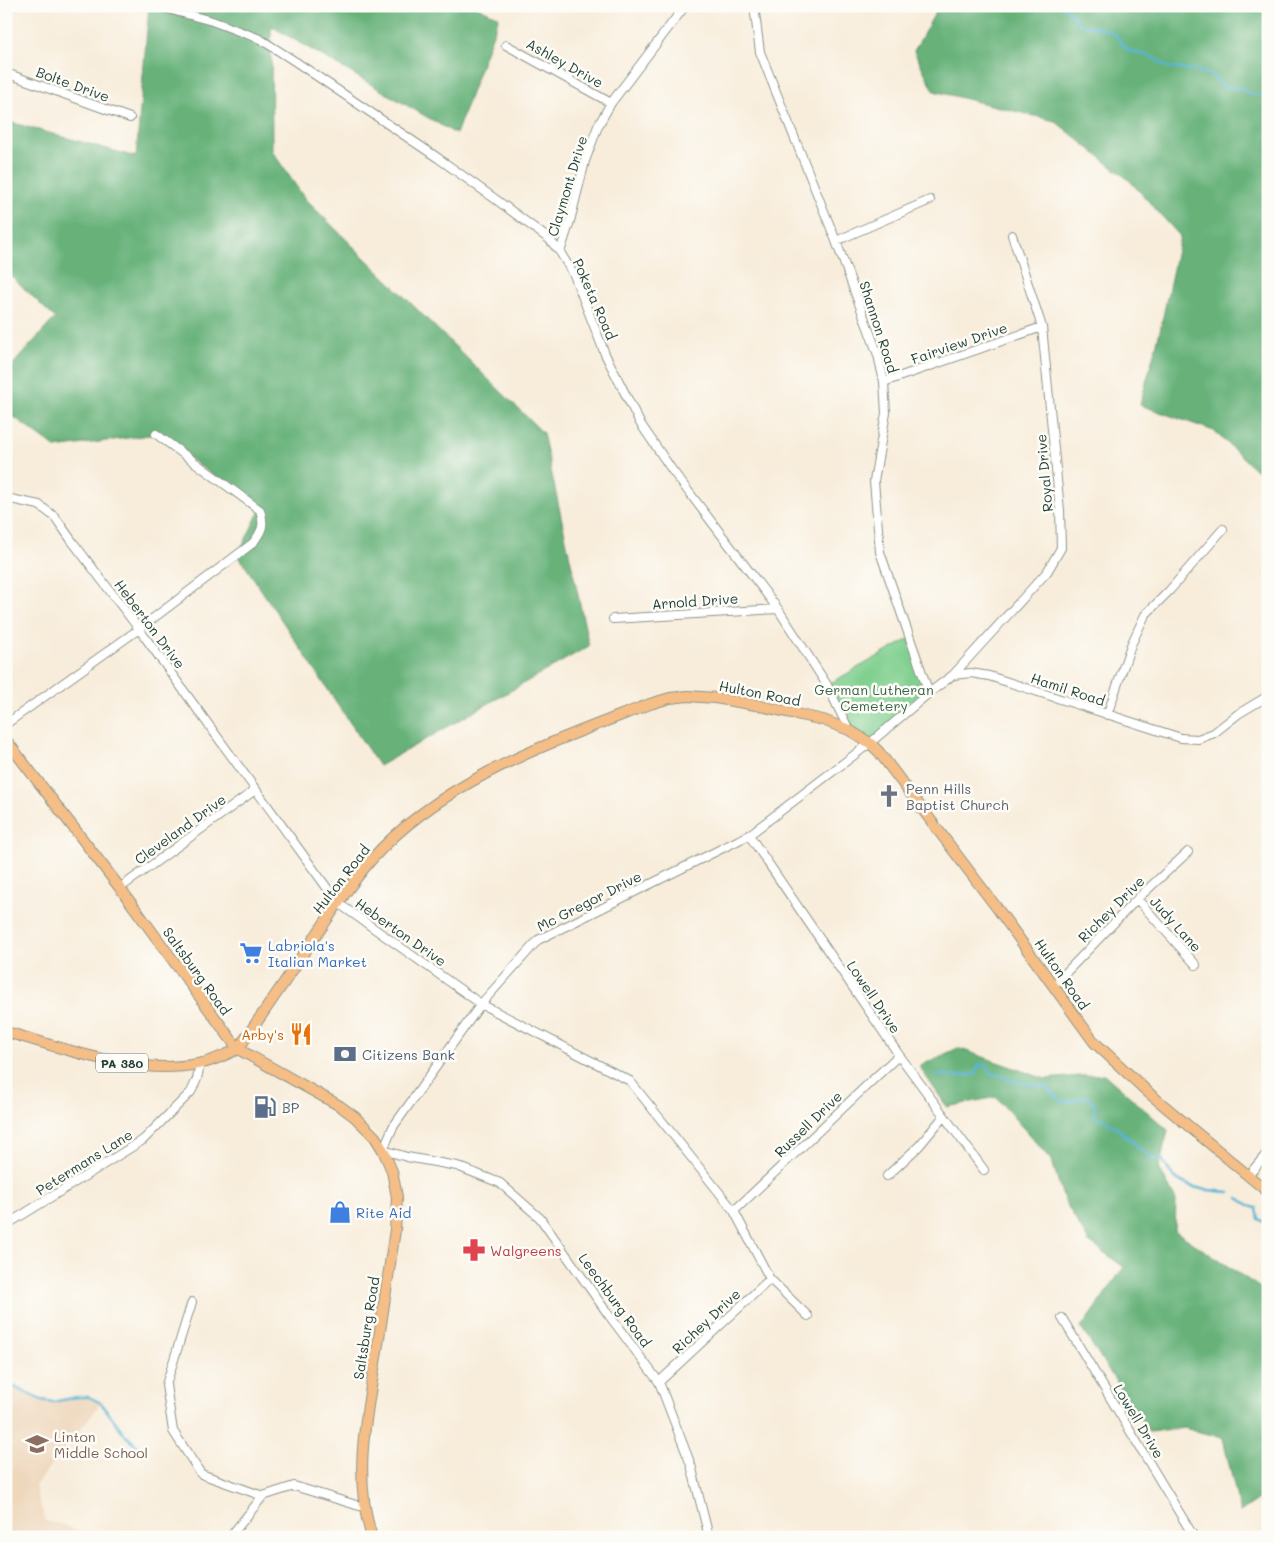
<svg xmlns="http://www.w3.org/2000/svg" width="1274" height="1543" font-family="Mali,sans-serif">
  <rect width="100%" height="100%" fill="#fdfcf7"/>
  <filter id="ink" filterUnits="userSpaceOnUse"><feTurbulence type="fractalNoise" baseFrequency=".02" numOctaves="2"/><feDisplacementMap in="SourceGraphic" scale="10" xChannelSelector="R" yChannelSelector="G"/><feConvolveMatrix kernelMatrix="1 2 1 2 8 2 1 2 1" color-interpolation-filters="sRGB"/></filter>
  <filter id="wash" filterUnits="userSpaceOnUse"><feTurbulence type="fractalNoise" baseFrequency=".0096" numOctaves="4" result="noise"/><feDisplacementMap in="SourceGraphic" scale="20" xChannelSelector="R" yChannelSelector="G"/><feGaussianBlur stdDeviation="1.12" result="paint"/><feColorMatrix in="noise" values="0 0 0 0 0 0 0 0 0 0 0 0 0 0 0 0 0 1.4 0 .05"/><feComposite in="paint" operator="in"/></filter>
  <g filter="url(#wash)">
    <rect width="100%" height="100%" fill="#f8eddb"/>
    <!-- built -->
    <path fill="#eed7bb" d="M6,1383l35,17 12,2 36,-5 12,6 -66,83 10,35 19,4 27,12h-85z"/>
    <!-- green -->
    <path fill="#81d090" stroke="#508662" d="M909,639l20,54 -59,50 -21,-13 -22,-45z"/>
    <!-- forest -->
    <path fill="#68b27a" stroke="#447857" d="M149,6h326l24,11 -43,117 -185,-108 1,125 33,48 238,234 46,213 -210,120 -141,-211 22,-45 -104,-76 -100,14 -50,-37v-39l49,-54 -49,-47v-150l130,36z
      M939,6h329v475l-54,-50 -74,-26 20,-74 20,-95 -50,-55 -75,-60 -121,-30 -20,-40z
      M958,1048l87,31 59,-5 64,56 -9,38 17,32 -1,31 93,62v200l-28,19 -17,-74 -39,-10 -35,4 -68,-104 43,-61 -35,-25 -25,-42 -12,-39 -56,-64 -49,10 -28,-41z"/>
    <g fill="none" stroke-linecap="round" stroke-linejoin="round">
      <!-- stream -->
      <path stroke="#57b4d5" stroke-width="2.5" d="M1061,6l5,3 9,8 3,6 5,3h9l21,6 11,14 5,5 21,5 18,11 25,3 17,4 13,12 4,2c14,-4 17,5 28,7 5,0 8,-2 13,0
        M936,1075l22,1 18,-2 3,-10 9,3 4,7 9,1 10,6 33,5 19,16 10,-1 14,-5 8,9 -1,7 2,5 10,4 13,9 33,29h10c3,6 7,12 11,17 14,13 39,15 57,16
        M1238,1198l14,9 5,1 2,11 9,5
        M6,1383l35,17 12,2 24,-5h12l12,6 25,33 17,15"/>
    </g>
  </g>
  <g filter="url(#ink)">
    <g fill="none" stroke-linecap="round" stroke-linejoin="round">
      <defs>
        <path id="minor" d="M157,6l55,15 48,18 36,23 142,96 60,43 51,38 11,13 14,23 31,79 35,69 32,47 106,139 49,76 22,45
          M754,6l6,46 76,189 42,114 6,27 2,31 -12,68 6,71 49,141
          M506,45l105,58
          M6,73l124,45
          M836,241l94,-41
          M560,252l10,-31 15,-60 13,-35 13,-23 74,-97
          M884,382l158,-55
          M6,498l33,7 16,12 17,24 67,88 199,274 143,101 149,77 104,130 36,68 38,37
          M613,619l165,-10
          M953,675l94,-103 14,-24 -1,-38 -18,-183 -30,-92
          M1107,715l24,-70 14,-30 24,-24 54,-62
          M6,724l133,-95 114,-86c9,-12 12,-18 7,-33l-104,-76
          M749,835l150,220 85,115
          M120,888l135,-98
          M1137,899l59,66
          M1053,986l84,-87 51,-47
          M887,1176l32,-30 25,-30
          M1248,1176l20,-24
          M734,1211l165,-156
          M6,1225l137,-85 48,-48 6,-13 3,-15
          M192,1302l-26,83 7,46 28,43 62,22
          M1062,1318l132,219
          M659,1382l111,-103
          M230,1537l33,-41 31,-10 72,22
          M709,1537l-18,-72 -32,-83 -51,-68 -68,-96 -40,-35 -43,-17 -50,-9 -24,-7 10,-23 88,-123 57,-64 211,-105 121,-92 59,-50 24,-18 18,-2 18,3 192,62 17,1 16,-6 24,-19 30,-18"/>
        <path id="major" d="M6,740l114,148 118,161 102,57 15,11 20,20 8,13 9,21 5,26 -2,33c-6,40 -12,81 -18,121 -10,61 -25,125 -5,186
          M6,1032c62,17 128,44 192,32 14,-2 27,-9 40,-15
          M238,1049c26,-37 52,-75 77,-112 18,-26 35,-53 56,-77 71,-81 182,-118 279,-156l20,-6 18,-2 27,2 41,7 67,15 26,10 21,13 9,9 118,156 97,134 56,52 118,98"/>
      </defs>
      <!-- minor casing -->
      <use href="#minor" stroke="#8c9588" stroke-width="10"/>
      <!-- major casing -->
      <use href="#major" stroke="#8c9588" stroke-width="12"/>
      <!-- minor -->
      <use href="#minor" stroke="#fff" stroke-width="8"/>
      <!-- major -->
      <use href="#major" stroke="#f6be87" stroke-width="10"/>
    </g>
  </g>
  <!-- icons -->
  <defs>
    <symbol id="church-bare" viewBox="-9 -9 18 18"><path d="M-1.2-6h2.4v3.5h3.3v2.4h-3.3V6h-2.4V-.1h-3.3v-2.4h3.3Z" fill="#6b7280" stroke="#fdfcf7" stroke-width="2.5" paint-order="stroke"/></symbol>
    <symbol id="supermarket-bare" viewBox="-9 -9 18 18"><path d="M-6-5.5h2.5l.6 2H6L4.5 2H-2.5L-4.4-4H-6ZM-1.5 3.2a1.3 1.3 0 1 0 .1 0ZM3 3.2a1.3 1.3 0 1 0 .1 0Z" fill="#3f7fe0" stroke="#fdfcf7" stroke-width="2.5" paint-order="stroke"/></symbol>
    <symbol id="restaurant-bare" viewBox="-9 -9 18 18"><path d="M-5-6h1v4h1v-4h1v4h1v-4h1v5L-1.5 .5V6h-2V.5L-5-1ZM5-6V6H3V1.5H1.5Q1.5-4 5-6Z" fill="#e8710a" stroke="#fdfcf7" stroke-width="2.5" paint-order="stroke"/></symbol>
    <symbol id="bank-bare" viewBox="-9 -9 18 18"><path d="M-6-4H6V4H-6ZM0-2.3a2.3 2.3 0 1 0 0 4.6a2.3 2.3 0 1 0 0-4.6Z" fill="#5c6f8a" stroke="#fdfcf7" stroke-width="2.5" paint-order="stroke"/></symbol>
    <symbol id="fuel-bare" viewBox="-9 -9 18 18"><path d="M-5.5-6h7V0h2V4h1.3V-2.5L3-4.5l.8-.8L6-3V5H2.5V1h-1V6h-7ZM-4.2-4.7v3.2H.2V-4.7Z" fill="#5c6f8a" stroke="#fdfcf7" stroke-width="2.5" paint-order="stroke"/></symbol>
    <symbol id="shop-bare" viewBox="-9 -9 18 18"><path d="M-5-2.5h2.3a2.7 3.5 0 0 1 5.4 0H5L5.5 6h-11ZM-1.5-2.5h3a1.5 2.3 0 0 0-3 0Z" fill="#3f7fe0" stroke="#fdfcf7" stroke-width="2.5" paint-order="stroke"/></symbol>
    <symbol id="pharmacy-bare" viewBox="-9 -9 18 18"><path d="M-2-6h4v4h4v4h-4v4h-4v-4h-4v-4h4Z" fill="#e0444e" stroke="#fdfcf7" stroke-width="2.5" paint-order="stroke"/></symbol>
    <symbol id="school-bare" viewBox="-9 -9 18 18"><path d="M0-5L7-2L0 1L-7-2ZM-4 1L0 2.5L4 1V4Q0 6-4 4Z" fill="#8d6e63" stroke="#fdfcf7" stroke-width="2.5" paint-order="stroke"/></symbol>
  </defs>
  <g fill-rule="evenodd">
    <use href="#church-bare" x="873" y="780" width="32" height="32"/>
    <use href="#supermarket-bare" x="235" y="937" width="32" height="32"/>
    <use href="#restaurant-bare" x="285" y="1018" width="32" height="32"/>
    <use href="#bank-bare" x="329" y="1038" width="32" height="32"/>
    <use href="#fuel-bare" x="249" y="1091" width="32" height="32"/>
    <use href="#shop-bare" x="324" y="1196" width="32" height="32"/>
    <use href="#pharmacy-bare" x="458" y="1234" width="32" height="32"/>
    <use href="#school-bare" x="21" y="1428" width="32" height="32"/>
  </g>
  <g text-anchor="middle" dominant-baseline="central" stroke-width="5" stroke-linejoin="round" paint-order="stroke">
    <!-- shield labels -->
    <rect fill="#fdfcf7" stroke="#62766e" stroke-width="1" x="96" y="1053.5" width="52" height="19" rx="4"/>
    <g font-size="12" font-weight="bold" fill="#1f3d34">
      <text x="122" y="1063">PA 380</text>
    </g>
    <!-- street labels -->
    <g font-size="14" fill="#1f3d34" stroke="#fdfcf7">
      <text transform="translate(565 63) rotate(29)">Ashley Drive</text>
      <text transform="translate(73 84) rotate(20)">Bolte Drive</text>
      <text transform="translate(567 186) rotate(-73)">Claymont Drive</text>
      <text transform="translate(595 299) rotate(66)">Poketa Road</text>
      <text transform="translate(879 327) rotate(72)">Shannon Road</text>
      <text transform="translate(959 343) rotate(-19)">Fairview Drive</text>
      <text transform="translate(1044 473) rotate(-95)">Royal Drive</text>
      <text transform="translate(695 601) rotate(-4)">Arnold Drive</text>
      <text transform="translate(150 624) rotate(53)">Heberton Drive</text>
      <text transform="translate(1068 689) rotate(18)">Hamil Road</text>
      <text transform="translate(760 693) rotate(11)">Hulton Road</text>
      <text transform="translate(180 829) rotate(-36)">Cleveland Drive</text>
      <text transform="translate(341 879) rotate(-52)">Hulton Road</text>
      <text transform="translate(589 901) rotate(-27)">Mc Gregor Drive</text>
      <text transform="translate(1111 909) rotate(-45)">Richey Drive</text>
      <text transform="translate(1176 924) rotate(48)">Judy Lane</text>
      <text transform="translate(401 932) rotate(35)">Heberton Drive</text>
      <text transform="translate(197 971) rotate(54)">Saltsburg Road</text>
      <text transform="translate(1062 974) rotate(55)">Hulton Road</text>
      <text transform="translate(874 997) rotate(56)">Lowell Drive</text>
      <text transform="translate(808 1124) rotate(-44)">Russell Drive</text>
      <text transform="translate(84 1162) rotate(-32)">Petermans Lane</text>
      <text transform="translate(615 1300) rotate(54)">Leechburg Road</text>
      <text transform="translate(706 1321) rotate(-43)">Richey Drive</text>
      <text transform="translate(366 1328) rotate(-81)">Saltsburg Road</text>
      <text transform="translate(1139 1421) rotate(59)">Lowell Drive</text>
    </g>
    <!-- park labels -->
    <g font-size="14" fill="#38624b" stroke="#fdfcf7">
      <text x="874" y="689">German Lutheran<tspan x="874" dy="16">Cemetery</tspan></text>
    </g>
    <!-- worship labels -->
    <g font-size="14" fill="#5b616d" stroke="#fdfcf7" text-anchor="start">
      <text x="906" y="788">Penn Hills<tspan x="906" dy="16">Baptist Church</tspan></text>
    </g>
    <!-- shop labels -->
    <g font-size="14" fill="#366cbe" stroke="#fdfcf7" text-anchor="start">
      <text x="268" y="945">Labriola's<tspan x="268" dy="16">Italian Market</tspan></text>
      <text x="356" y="1212">Rite Aid</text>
    </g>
    <!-- food labels -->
    <g font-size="14" fill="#c56008" stroke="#fdfcf7" text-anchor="end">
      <text x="284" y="1034">Arby's</text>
    </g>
    <!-- service labels -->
    <g font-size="14" fill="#4e5e75" stroke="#fdfcf7" text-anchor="start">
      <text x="362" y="1054">Citizens Bank</text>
      <text x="282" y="1107">BP</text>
    </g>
    <!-- health labels -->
    <g font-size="14" fill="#be3a42" stroke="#fdfcf7" text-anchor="start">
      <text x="490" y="1250">Walgreens</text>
    </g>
    <!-- education labels -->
    <g font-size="14" fill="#785e54" stroke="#fdfcf7" text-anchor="start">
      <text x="54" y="1436">Linton<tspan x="54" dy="16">Middle School</tspan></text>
    </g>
  </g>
  <!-- margin -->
  <rect width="1274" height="1543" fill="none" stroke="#fdfcf7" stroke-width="25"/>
</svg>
